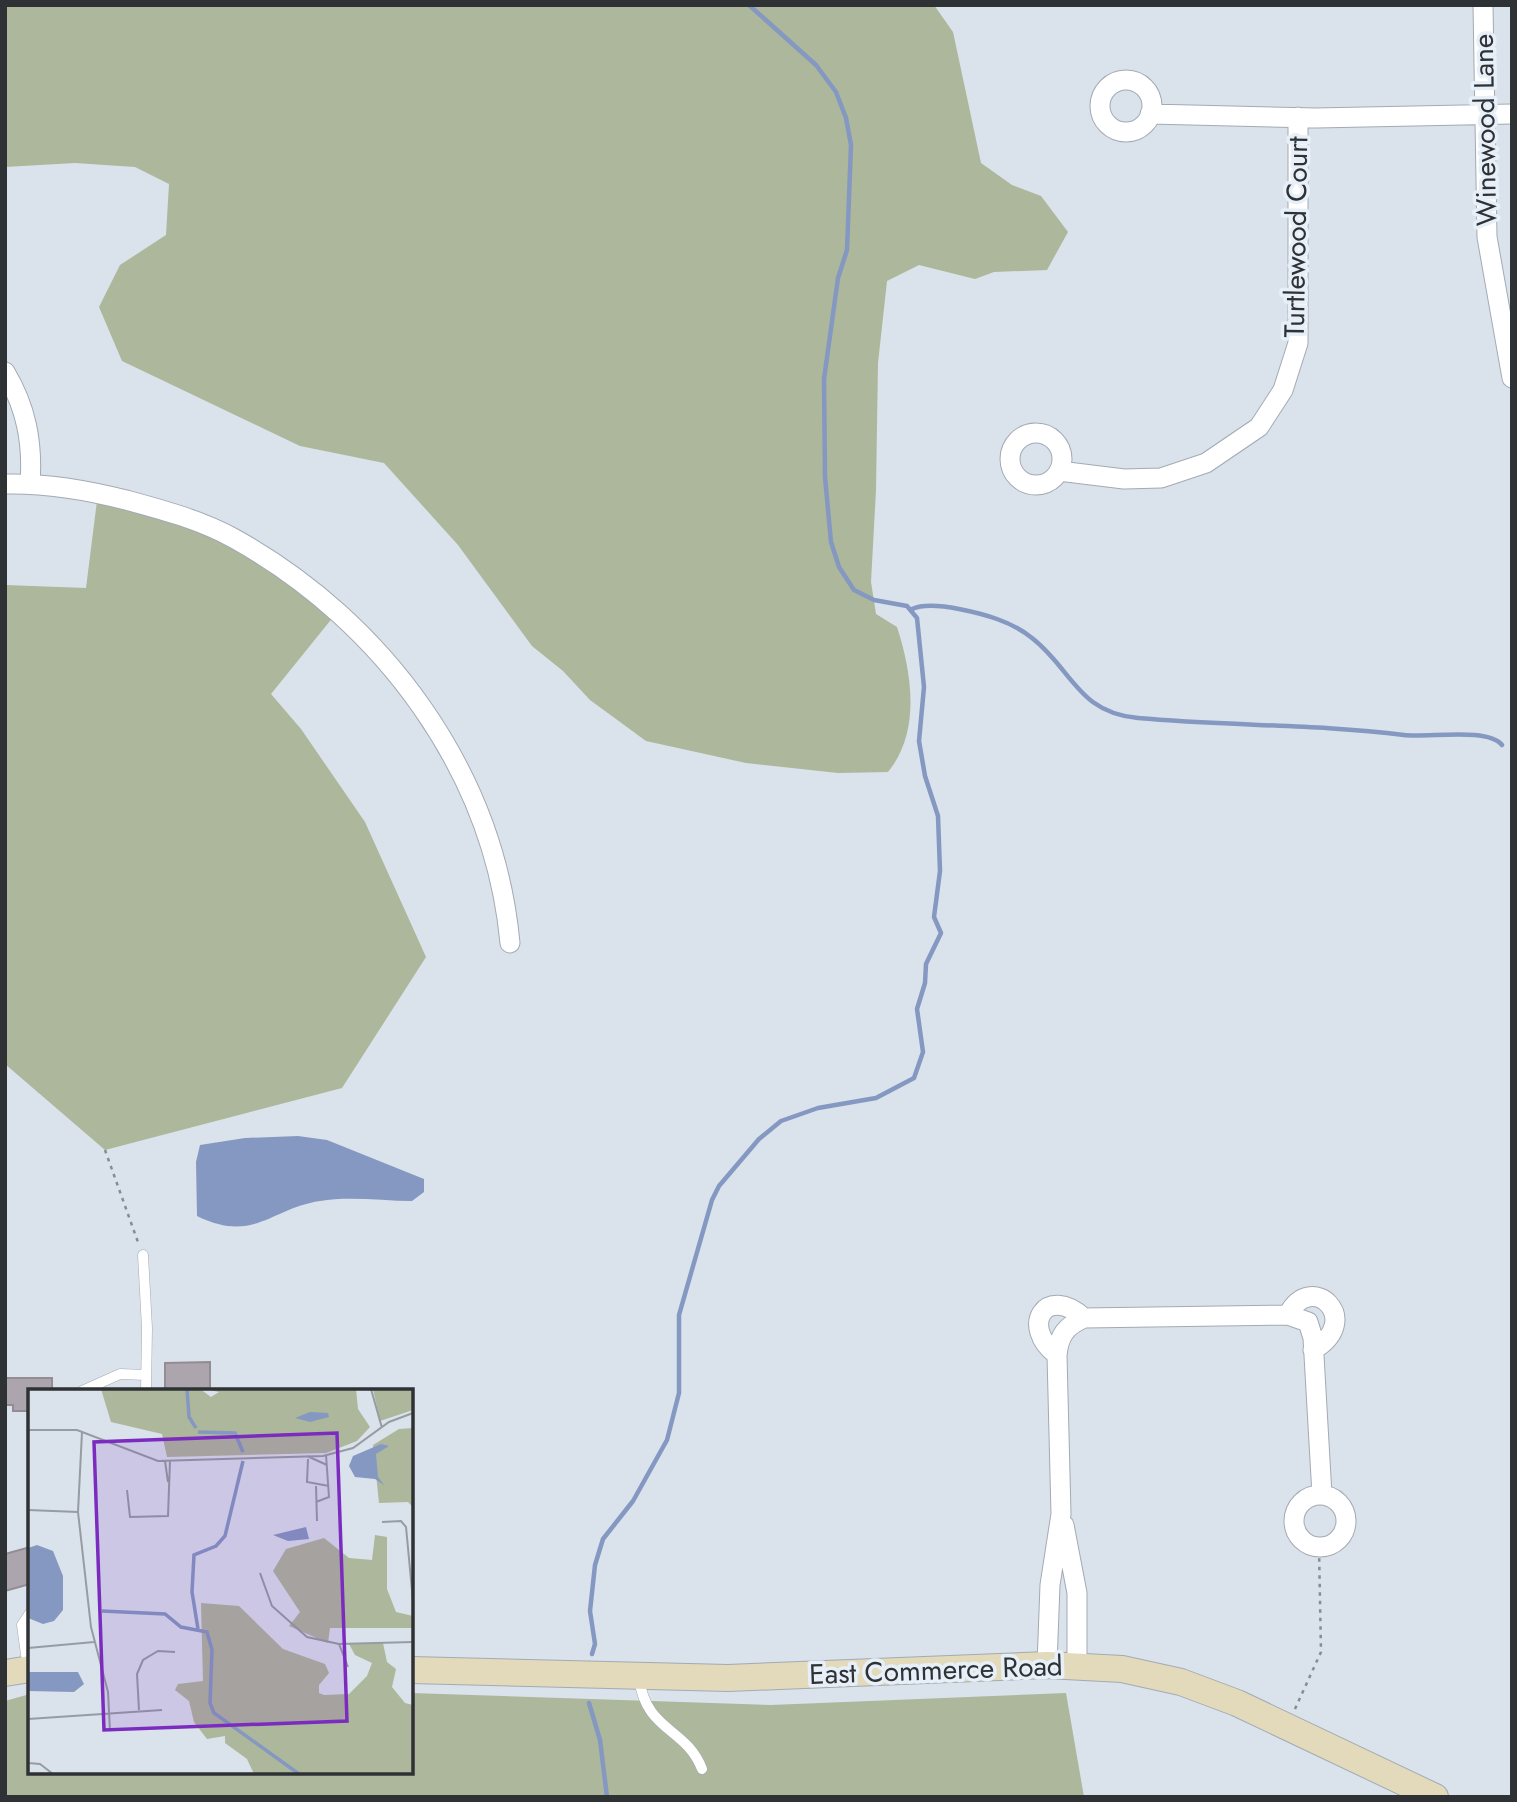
<svg xmlns="http://www.w3.org/2000/svg" width="1517" height="1802" font-family="Jost,sans-serif">
  <rect width="100%" height="100%" fill="#dae2eb"/>
  <!-- green -->
  <path fill="#adb79b" d="M5,5h929l19,27 28,131 31,22 29,11 27,36 -21,38 -53,2 -19,7 -56,-14 -32,16 -9,82 -2,127 -5,92 5,32 21,13c15,46 24,105 -9,145l-50,1 -92,-10 -100,-22 -56,-41 -27,-29 -31,-25 -74,-101 -74,-82 -84,-17 -178,-85 -23,-54 21,-42 46,-30 3,-51 -34,-17 -60,-4 -70,4z
    M98,493l75,19 165,99 -67,83 30,35 64,93 61,135 -84,131 -237,62 -100,-86v-479l81,3z
    M411,1693l360,12 295,-12 18,104h-1079v-96l25,-7v78h381z"/>
  <!-- water -->
  <path fill="#8498c1" d="M298,1136l29,4 97,39v13l-12,9c-29,0 -63,-5 -92,0 -49,7 -66,43 -123,15l-1,-54 4,-17 45,-7z"/>
  <g fill="none" stroke-linecap="round" stroke-linejoin="round">
    <!-- stream -->
    <path stroke="#8498c1" stroke-width="4.5" d="M912,609c13,-6 32,-3 47,0 25,5 52,12 73,29 40,31 46,75 106,80 89,8 178,6 266,17 23,3 84,-8 98,10
      M592,1654l3,-10 -5,-33 5,-46 8,-26 30,-38 34,-61 12,-47v-78l33,-115 7,-14 40,-47 22,-18 37,-13 58,-10 38,-20 9,-26 -6,-43 8,-26 1,-19 15,-31 -7,-16 6,-46 -2,-55 -13,-40 -6,-35 5,-54 -7,-69 -10,-12 -33,-6 -20,-10 -15,-23 -8,-25 -6,-65 -1,-98 14,-101 9,-28 4,-105 -5,-27 -10,-26 -20,-27 -67,-60
      M589,1703l11,37 7,57"/>
  </g>
  <!-- building -->
  <path fill="#aca5ae" stroke="#938c95" stroke-width="2" d="M210,1362v29h-45v-28z
    M5,1378h47v13h-22v20h-17v-6h-8z
    M30,1547v37l-25,7v-37z"/>
  <g fill="none" stroke-linecap="round" stroke-linejoin="round">
    <defs>
      <path id="service" d="M143,1255l4,73 -1,63
        M82,1391l38,-17 26,1
        M28,1669l-6,-44 8,-12
        M639,1678c7,54 47,49 63,91"/>
      <path id="minor" d="M1483,5l4,232 25,141
        M1100 106a26 26 0 1 1 52 0a26 26 0 1 1-52 0Z
        M1150,114l166,4 196,-4
        M5,372c21,35 28,70 25,111
        M1010 459a26 26 0 1 1 52 0a26 26 0 1 1-52 0Z
        M1059,471l65,8 37,-1 45,-15 53,-36 24,-37 15,-47v-226
        M5,484c41,-1 82,6 121,16 37,10 75,20 109,39 149,83 259,233 275,404
        M1288,1315c23,-46 77,5 25,35
        M1057,1355c-38,-29 -11,-71 27,-37
        M1294 1521a26 26 0 1 1 52 0a26 26 0 1 1-52 0Z
        M1064,1525l13,68v72
        M1047,1665l3,-80 11,-71 -4,-159c2,-20 9,-29 27,-37l204,-3 20,7 5,16 9,157"/>
      <path id="secondary" d="M411,1670l317,8 319,-13 75,4 59,13 56,21 198,94
        M5,1673l25,-4"/>
    </defs>
    <!-- service casing -->
    <use href="#service" stroke="#a3aab3" stroke-width="11"/>
    <!-- minor casing -->
    <use href="#minor" stroke="#a3aab3" stroke-width="21"/>
    <!-- secondary casing -->
    <use href="#secondary" stroke="#a3aab3" stroke-width="28"/>
    <!-- path -->
    <path stroke="#868c92" stroke-width="2.5" stroke-dasharray="3.5 5" stroke-linecap="butt" d="M105,1150l34,95
      M1295,1709l26,-57 -2,-104"/>
    <!-- service -->
    <use href="#service" stroke="#fff" stroke-width="10"/>
    <!-- minor -->
    <use href="#minor" stroke="#fff" stroke-width="19"/>
    <!-- secondary -->
    <use href="#secondary" stroke="#e2dabb" stroke-width="26"/>
  </g>
  <g text-anchor="middle" dominant-baseline="central" stroke-width="7" stroke-linejoin="round" paint-order="stroke">
    <!-- street labels -->
    <g font-size="28" fill="#2f3235" stroke="#e7eff8">
      <text transform="translate(1485 130) rotate(-91)">Winewood Lane</text>
      <text transform="translate(1296 237) rotate(-89)">Turtlewood Court</text>
      <text transform="translate(936 1670) rotate(-2)">East Commerce Road</text>
    </g>
  </g>
  <!-- overview -->
  <g transform="translate(28 1389)">
    <rect width="385" height="385" fill="#dae2eb"/>
    <path d="M73,0h99l11,8 8,-5 -14,-3h151l2,20 12,18 -13,14 -31,12 -159,4 -5,-23 -51,-12zM345,0h40v21l-33,11zM385,39v79l-5,-5 -29,1 -6,-58 26,-16zM347,146l12,2v52l9,23 17,4v12h-83l-2,15 -39,-17 11,-14 -27,-41 13,-22 38,-11 25,20 23,2zM173,214l38,3 44,43 42,15 4,9 -10,12v8l5,2 25,-1 18,-18 5,-13 -17,-8 -6,-11 34,-1 4,19 9,7 -4,18 13,16 8,2v69h-159l-7,-15 -22,-16v-7l-18,3 -13,-17 -5,-21 -14,-11 3,-6 25,-3z" fill="#adb79b"/>
    <path d="M282,23l18,1 1,4 -19,5 -15,-4zM353,55l8,2 -13,8 2,23 6,8 -9,-6 -20,-2 -6,-11 4,-10zM278,138l3,12 -21,2 -15,-6zM9,156l16,6 10,25v34l-9,11 -11,3 -15,-6v-70zM0,283h50l6,12 -10,8 -46,-1z" fill="#8498c1"/>
    <path fill="none" stroke="#8498c1" stroke-width="3.5" d="M159,0l2,28 7,11M170,43l37,1 8,19M74,222l63,3 16,13 26,5 5,18 -2,53 4,10 85,61M170,240l-6,-37 2,-37 22,-9 9,-10 18,-75"/>
    <path fill="none" stroke="#969ca2" stroke-width="2" d="M343,0l11,39M0,41h49l81,31 165,-5 30,-8 36,-26 24,-9M54,43l-4,80 13,115 17,65 2,39M279,67l20,9M280,70l-1,23 22,4M137,72l3,21M288,97l1,35M99,101l3,27 38,-1 2,-55M288,113l13,-5 -3,-42M0,121l50,2M354,133l19,-1 5,6 7,74M232,184l12,33 35,31 32,7 74,-2M311,255l9,23M0,259l66,-6M111,321l-2,-36 6,-14 15,-9 17,1M0,330l134,-9M0,374l12,1 13,10"/>
    <path fill="#7b2cbf" fill-opacity="0.15" stroke="#7b2cbf" stroke-width="3.5" d="M309,44l10,288 -243,9 -10,-288z"/>
    <rect width="385" height="385" fill="none" stroke="#2f3235" stroke-width="3.5"/>
  </g>
  <!-- border -->
  <rect width="1517" height="1802" fill="none" stroke="#2f3235" stroke-width="14"/>
</svg>
